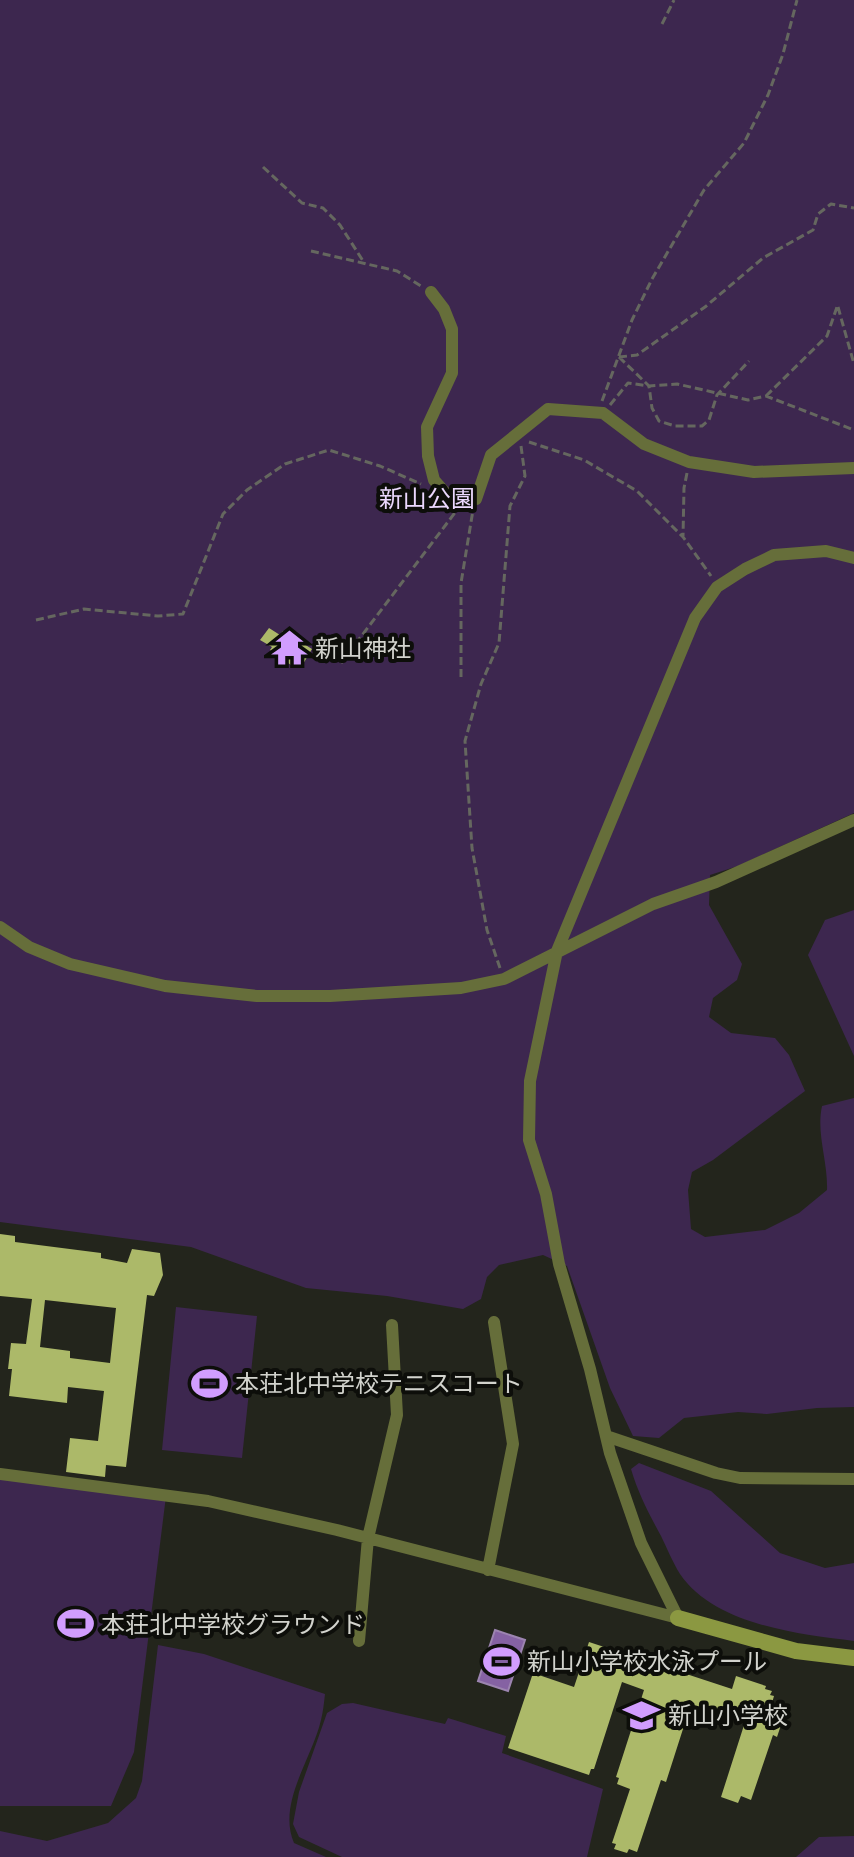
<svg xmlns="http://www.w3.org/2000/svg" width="854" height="1857" font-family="'PT Sans','Noto Sans JP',sans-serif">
  <rect width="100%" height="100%" fill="#23251c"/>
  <!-- green -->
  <path fill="#3d274f" d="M0,0h854v813l-116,53 -28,9 -1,30 33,59 -5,16 -24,18 -4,19 22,16 44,5 14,17 16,36 -92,69 -21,12 -4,18 3,39 14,8 60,-7 34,-17 28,-23c1,-29 -11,-56 -5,-84l32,-8v309l-37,1 -50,6 -29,-2 -54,6 -25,20 -26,-2 -23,-48 -43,-122 -24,-11 -44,10 -12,12 -6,22 -18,10 -76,-13 -81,-8 -115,-41 -191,-25z
    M854,910v146l-46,-101 17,-35z
    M176,1307l81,9 -15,142 -80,-8z
    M639,1463l72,28 69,62 45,15 29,-5v78c-56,-7 -139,-16 -174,-67 -7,-11 -13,-26 -19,-38 -12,-22 -23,-43 -30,-67z
    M0,1474l166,22 -32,256 -23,54h-111z
    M158,1645l46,9 121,40c-1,9 -2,18 -4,26 -9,39 -44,83 -27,123l32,14h-326v-26l47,10 61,-18 28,-25 6,-17z
    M353,1703l92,21 3,-6 58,18 -4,17 101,36 -16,68h-245l-43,-20 -6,-13 6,-32 28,-79 15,-9z
    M854,1836v21h-58l23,-20z"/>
  <!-- water -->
  <path fill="#8562a3" stroke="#9c84b0" stroke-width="2" d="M495,1630l30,10 -17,51 -30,-10z"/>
  <!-- building -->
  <path fill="#acb969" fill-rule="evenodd" d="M269,628l11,7 3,-4 29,18 -9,15 -5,-3 -4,6 -15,-10 -9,-7 2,-3 -12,-7z
    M0,1234l15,2v6l86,11v5l26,5 5,-14 28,4 3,22 -9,21 -7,-1 -21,172 -20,-2 -1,12 -39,-5 4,-34 28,3 6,-50 -36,-4 -1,16 -58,-7 3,-27h-4l3,-26 15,1 6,-45 -32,-3zM45,1300l71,8 -6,55 -40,-5v-7l-30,-4z
    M589,1642l143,47 4,-13 30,10 -1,3 7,2 -2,4 4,1 -2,7 6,2 -5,17 8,3 -4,12 -4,-2 -22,65 -10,-4 -3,7 -17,-6 24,-75 -54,-18 -25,78 -5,-2 -24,72 -8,-3 -2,4 -13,-4 2,-5 -4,-1 18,-54 -13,-5 2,-6 -3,-1 28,-87 -22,-8 -28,87h-3l-2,6 -81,-27 25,-75 41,14z"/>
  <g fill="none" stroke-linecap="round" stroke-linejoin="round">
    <!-- path -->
    <path stroke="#65675f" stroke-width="3" stroke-dasharray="8 4" stroke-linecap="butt" d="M662,24l12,-24
      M263,167l39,36 21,5 17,17 25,39
      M311,251l86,20 24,15
      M838,307l16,57
      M619,357l18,-2 68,-48 58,-49 50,-28 5,-16 13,-10 23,4
      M619,357l30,29 3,22 7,13 16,5h27l7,-6 8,-25 32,-34
      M766,396l61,-60 11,-32
      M602,401l30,-81 20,-41 52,-89 40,-47 24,-48 15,-41 14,-54
      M610,405l18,-22 21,3 28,-2 71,16 18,-4 88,34
      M529,442l55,18 53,31 46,46
      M687,473l-3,15 -1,49 28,39
      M36,620l48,-11 74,7 25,-2 40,-100 24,-24 38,-26 44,-14 51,16 41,18
      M341,663l116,-153
      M461,677v-94l12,-73
      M500,968l-13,-38 -15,-82 -7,-107 16,-57 18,-41 11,-137 15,-30 -4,-30"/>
    <!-- street -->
    <path stroke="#666e3a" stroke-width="12" d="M431,292l13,17 8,20v44l-25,54 1,29 6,24 13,15 29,4 15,-44 57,-46 55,4 41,31 45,18 65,10 100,-4
      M0,927l29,20 41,17 95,22 92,10h73l131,-8 43,-9 149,-75 63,-22 138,-62
      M606,1436l110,37 24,5 114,1
      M0,1474l208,27 129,29 341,88
      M488,1570l25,-126 -19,-122
      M678,1618l-37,-75 -31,-90 -20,-84 -31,-105 -13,-70 -17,-54 1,-59 27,-130 138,-333 22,-31 28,-18 29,-14 52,-4 28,7
      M359,1641l9,-103 29,-123 -5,-90"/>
    <!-- secondary -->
    <path stroke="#8b9841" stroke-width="16" d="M678,1618l118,33 58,7"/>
  </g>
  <!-- icons -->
  <defs>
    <symbol id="temple-bare" viewBox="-9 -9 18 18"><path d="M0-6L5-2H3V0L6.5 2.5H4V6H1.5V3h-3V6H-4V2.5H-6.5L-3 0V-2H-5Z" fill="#d19dfe" stroke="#0d0e0a" stroke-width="2.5" paint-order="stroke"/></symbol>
    <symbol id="stadium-bare" viewBox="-9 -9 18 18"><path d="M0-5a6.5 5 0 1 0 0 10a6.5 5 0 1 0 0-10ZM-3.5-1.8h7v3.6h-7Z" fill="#d19dfe" stroke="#0d0e0a" stroke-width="2.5" paint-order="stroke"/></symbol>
    <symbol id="school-bare" viewBox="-9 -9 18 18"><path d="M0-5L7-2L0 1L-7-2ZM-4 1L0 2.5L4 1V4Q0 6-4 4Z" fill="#d19dfe" stroke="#0d0e0a" stroke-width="2.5" paint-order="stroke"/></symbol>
  </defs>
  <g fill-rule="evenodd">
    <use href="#temple-bare" x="264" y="622" width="51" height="51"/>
    <use href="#stadium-bare" x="184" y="1358" width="51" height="51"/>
    <use href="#stadium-bare" x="50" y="1598" width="51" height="51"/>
    <use href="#stadium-bare" x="476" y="1636" width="51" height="51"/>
    <use href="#school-bare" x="616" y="1690" width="51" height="51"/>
  </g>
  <g text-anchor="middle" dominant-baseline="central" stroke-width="8" stroke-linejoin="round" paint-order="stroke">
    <!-- park labels -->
    <g font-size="24" fill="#ebd8fe" stroke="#0d0e0a">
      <text x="427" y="498">新山公園</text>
    </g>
    <!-- poi labels -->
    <g font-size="24" fill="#d2d3cd" stroke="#0d0e0a" text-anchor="start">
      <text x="315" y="648">新山神社</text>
      <text x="235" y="1383">本荘北中学校テニスコート</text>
      <text x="101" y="1624">本荘北中学校グラウンド</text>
      <text x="527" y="1661">新山小学校水泳プール</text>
      <text x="668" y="1715">新山小学校</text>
    </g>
  </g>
</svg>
